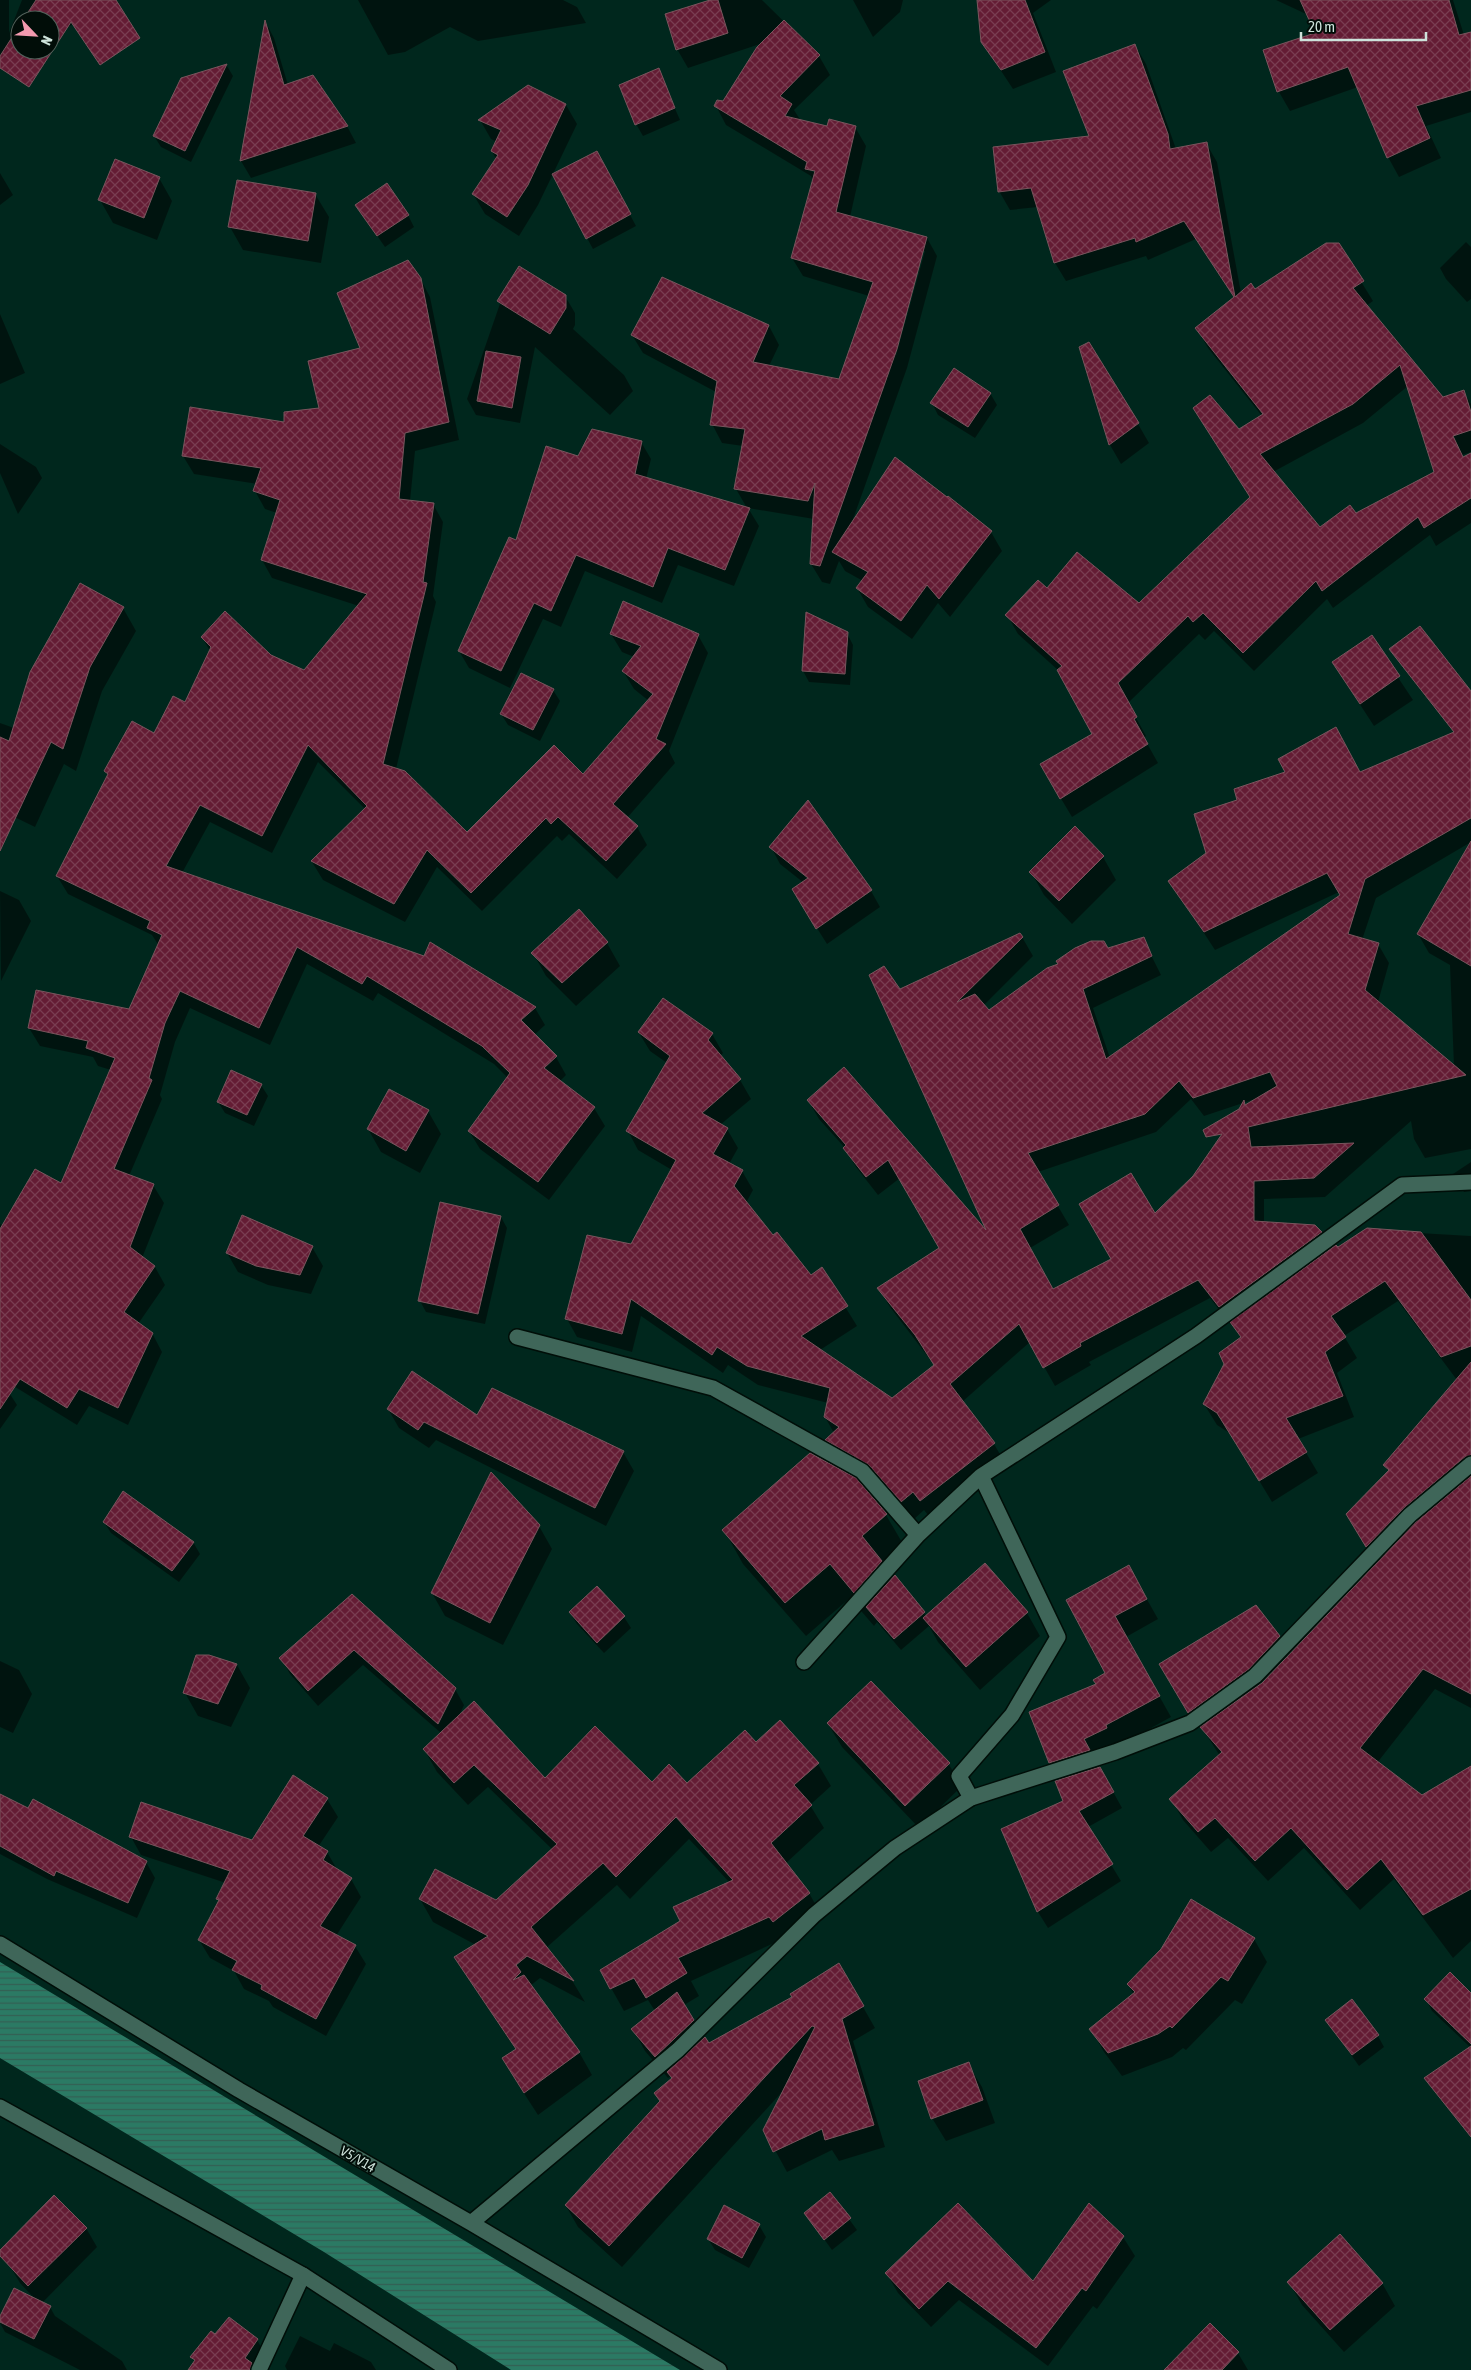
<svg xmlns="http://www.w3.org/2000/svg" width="1471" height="2370" font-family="'Asap Condensed',sans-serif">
  <defs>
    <pattern id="water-rules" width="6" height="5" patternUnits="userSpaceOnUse" patternTransform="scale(1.25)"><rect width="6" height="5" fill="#2b7a64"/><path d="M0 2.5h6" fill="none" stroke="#345f53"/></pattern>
    <pattern id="building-cross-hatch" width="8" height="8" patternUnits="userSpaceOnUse" patternTransform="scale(1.25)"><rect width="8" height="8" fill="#641c34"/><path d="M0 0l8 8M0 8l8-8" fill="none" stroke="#793d51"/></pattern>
  </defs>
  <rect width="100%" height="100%" fill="#00271d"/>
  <!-- water -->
  <path fill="url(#water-rules)" d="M0,1962l680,408h-169l-187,-118 -324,-194z"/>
  <!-- shadow -->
  <path fill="#0007" fill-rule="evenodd" d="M0,0h9v33l13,-33h70l8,11 -50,25v-16h-30l1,30 -13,15 -8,4z
    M358,0h205l14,7 9,16 -108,18 -28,-14 -45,25 -17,3z
    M714,0h48l57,56 11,19 -36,35 7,11 27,7 27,-1 11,19 -16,71 77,21 10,18 -30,112 -55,154 139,10 11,19 -52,66 -12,-14 -26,36 -44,-32 -11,-19 6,-7 -18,-10 -6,-10 -9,23 -8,-2 -11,-18 3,-45 -66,-11 11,18 -25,60 -56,-21 -16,38 -77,-32 -24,56 -18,-8 -33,69 -41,-20 -10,-17 58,-109 61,-84 63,-16 10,17 -5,20 101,29 -11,-19 7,-43 -21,-3 -10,-19 4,-32 -73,-39 -11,-18 31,-56 106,47 10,19 -10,21 71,14 29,-84 -66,-20 -11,-18 21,-77 -2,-5 -85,-51 -10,-19 7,-3 37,-59 -72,24 -11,-19zM810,169l11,2 -1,3 -10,-3zM922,251h3l-29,104 -2,-1z
    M853,0h50l-3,12 -27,25z
    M978,0h73l-18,13 23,59 -43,17 -31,-47z
    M1276,0h177l11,35 7,-2v79l-45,14 15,32 -42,19 -11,-20 -30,-70 -68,24 -11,-19 -14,-41 71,-23z
    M266,23l8,15 14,47 59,41 9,17 -105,35 -10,-17z
    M1135,45l11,19 30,85 30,-6 11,19 24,131 14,-2 83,-47 35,57 -7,5 76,92 21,-7 8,13v48l-9,3 2,3 7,-4v69l-35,23 -6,-11 -97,73 -6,-9 -73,72 -40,-40 -9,9 -6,-6 -71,69 18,33 -2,2 14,25 -86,54 -31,-52 52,-30 -34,-64 -41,-37 -11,-19 40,-25 92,15 112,-107 -13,-68 24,-14 -54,-68 -11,-19 38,-31 -39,-59 -48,21 -2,-4 -80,25 -11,-18 -17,-56 -28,3 -11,-19 91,-54zM1408,386l28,87 -80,42 -36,14 -47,-57 90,-49z
    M227,66l6,10 -42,86 -30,-15 -7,-11 28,-57z
    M658,70l22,50 -37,16 -7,-12z
    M566,105l11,19 -39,81 -19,31 -34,-22 -12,-20 23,-35 -4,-8 5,-9 -6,-3 -11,-19z
    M603,164l33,62 -43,23 -6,-11z
    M0,173l13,22 -13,10z
    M159,178l13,23 -15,39 -44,-17 -13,-23z
    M315,194l14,23 -8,46 -78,-13 -13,-23z
    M408,215l6,12 -29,20 -21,-30z
    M1466,242l5,5v52l-4,3 -21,-23 -6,-11z
    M420,278l10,19 29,143 -44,11 -5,50 23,3 10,18 -10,74 3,6 -40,167 71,65 116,-58 66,-75 -15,-12 -11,-18 11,-14 -12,-5 -11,-18 87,1 10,18 -39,98 6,12 -48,55 10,9 10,18 -30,34 -48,-45 -7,7 -5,-5 -75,75 -45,-44 -32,55 -82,-42 -11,-18 53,-53 -47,-47 -46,91 -62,-31 -28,51 353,135 10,17 -11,10 22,22 10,18 -6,6 34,27 11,18 -56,74 -69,-51 -11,-18 39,-53 -14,-14 -116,-71 -5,8 -66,-37 -37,81 -80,-37 -15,34 -15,53 2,4 -33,77 24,9 11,18 -22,55 13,9 10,18 -27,39 14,9 10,19 -34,73 -39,-19 -12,19 -65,-40 -12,-86v-75l3,2 59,-41 49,-115 -13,-4 -5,-9 -53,-11 -11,-18 101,-18 29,-64 -7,-11 -84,-41 -11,-18 51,-100 -3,-5 50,-36 31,-31 24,-53 -8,-14 69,19 34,15 54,-65 -87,-28 -10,-18 15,-47 -12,-4 -10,-18 2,-7 -63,-10 -11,-18 103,-33 34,-14 42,-60z
    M503,295l62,1 10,17v12l-2,4 51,46 9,16 -23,24 -75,-68 -15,76 -44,-8 -9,-16z
    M0,314l25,59 -25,11z
    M1080,348l58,76 11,19 -28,21 -11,-19z
    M990,393l7,12 -22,33 -37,-23 -6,-12z
    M0,444l36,23 6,11 -24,36 -18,-41z
    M123,608l13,23 -34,60 -26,80 -12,-7 -29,63 -35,-17v-87l14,5z
    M847,633l6,12 -3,40 -41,-3 -6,-11z
    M1371,637l42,63 -39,26 -41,-63z
    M1391,649l73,38 -29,22z
    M553,690l7,11 -20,40 -32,-16 -7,-11z
    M1471,743v99l-95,56 -14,42 16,4 11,19 -11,39 76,64 -4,-101 -21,-12 -11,-19 53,-91v306l-46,9 -11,-19 -3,-18 -86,76 -61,2v24l51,3 6,7 10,17 7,-2 29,-18 104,6v472l-36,-19 -58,74 45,34 49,-32v176l-18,17 -59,-79 -34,31 -56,-62 -36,33 -40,-43 -17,14 -28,-32 -12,-21 49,-43 -18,-28 60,-44 116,-120 -18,-29 29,-63 -5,-7 73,-85 -59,-79 -54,35 13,22 -20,15 17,44 -56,22 20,34 -46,29 -41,-68 -14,-9 -13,-21 37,-66 -8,-14 -2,1 -21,-27 -121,64 2,3 -36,21 -25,-44 -68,60 32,42 11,19 -74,56 -7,-9 -11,10 -76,-61 -10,-19 7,-7 -9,-16 3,-14 -70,-18 -30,-20 -5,8 -82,-57 -9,36 -55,-15 -10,-18 64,-73 41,-76 -34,-20 -10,-19 39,-68 -17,-12 -11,-18 73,1 11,19 -3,3 20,24 11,19 -31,26 7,4 11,19 -9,16 13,7 11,19 -7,13 27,34 37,39 12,-7 35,57 -37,24 72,49 43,-33 -45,-59 -11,-18 61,-41 -40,-70 -22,17 -22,-28 -11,-19 -26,-29 -11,-19 182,135 -90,-244 122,-54 11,19 -49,49 5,6 119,-61 35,-11 18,36 -68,33 17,50 232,-163 -3,-3 -124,58 -45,-69 190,-108zM1191,1099l13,17 51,-17 -41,26 7,12 -27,40 -81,82 -60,32 -23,-43 39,-23 -31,-53 118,-40z
    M771,847l100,44 9,16 -53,37 -24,-38 1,-23 -24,-19z
    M1103,857l13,23 -44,44 -28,-29 -13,-23z
    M0,891l19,9 12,21 -30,60z
    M579,911l28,32 13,23 -44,40 -30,-30 -13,-23z
    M261,1085l7,11 -14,30 -29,-13 -7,-11z
    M428,1111l13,23 -21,39 -39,-21 -13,-23z
    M1471,1162v29l-7,1 -11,-18z
    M501,1217l6,11 -22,96 -59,-12 -6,-11z
    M312,1247l11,19 -12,28 -43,-9 -30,-13 -11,-19z
    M0,1387l10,7 7,11 -17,24z
    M388,1409l90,8 145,35 11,19 -28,55 -170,-86 -7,8 -30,-20z
    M855,1479l31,36 20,34 -21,18 7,13 3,-3 32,40 57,-52 43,48 13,23 -60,54 -42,-48 -9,-16 -28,24 -24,-28 -3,4 -24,-28 -44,38 -63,-72 -19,-34z
    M104,1522l89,20 7,12 -21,28 -68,-49z
    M539,1526l13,23 -49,96 -58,-29 -13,-23z
    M1140,1587l18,32 -32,18 45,80 -76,42 27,49 -34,19 33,54 -73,47 -10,-16 -36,-82 63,-28 -5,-21 -10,-18 -20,-51 68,-27 9,-11 -40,-74z
    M597,1588l27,29 7,11 -27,25 -27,-29 -7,-11z
    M352,1596l103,93 9,16 -5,11 86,64 142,4 69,-41 62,21 13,22 -21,19 14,23 -39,36 24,29 13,23 -39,23 -92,42 8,15 -15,9 24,40 85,-48 46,-32 36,63 -22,13 32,106 -46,14 -7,-11 -45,22 -23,-42 18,-38 -160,175 -44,-40 -12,-21 95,-103 -6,-9 17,-15 -1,-3 -3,2 -23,-27 -12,-22 22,-18 -7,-11 -24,11 -23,-41 80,-48 49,-39 -41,-44 -59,60 -13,-14 -71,63 27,34 12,20 -45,-24 -10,8 49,66 13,23 -54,40 -22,-34v-31l-61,-92 21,-13 -43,-23 -13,-23 76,2 57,-51 -65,-63 -20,18 -31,-33 -13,-23 17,-16 -78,-68 -45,41 -28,-32 -9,-16z
    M1255,1607l31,41 -90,75 -35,-58z
    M0,1661l19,9 13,24 -19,39 -13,-6z
    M237,1665l13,23 -19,39 -33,-11 -13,-23z
    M828,1724l120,39 14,23 -43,42 -77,-81z
    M0,1795l146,67 9,16 -18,40 -90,-39 -47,-25z
    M327,1799l11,18 -20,30 9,5 11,19 13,8 10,18 -25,39 19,10 11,18 -40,72 -53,-29 -4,-6 -25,-12 -10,-18 -24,-13 -11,-18 21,-38 -2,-3 8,-16 -85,-28 -10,-18 121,4z
    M1254,1939l13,23 -25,42 -7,-4 -49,50 -3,-2 -11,9 -50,19 -18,-24 -13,-23 43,-34 -6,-11z
    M1471,1994v129l-7,6 -38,-50 45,-31 -39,-37 -6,-12z
    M1326,2020l52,16 6,11 -25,19z
    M968,2064l14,23 13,36 -49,18 -14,-23z
    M830,2193l27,37 -25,20 -27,-37z
    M759,2225l7,12 -17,31 -34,-18 -7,-11z
    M86,2228l11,19 -55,56 8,4 5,9 67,45 5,9h-47l-75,-38 -5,-9v-4l35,-20 -15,-16 -12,-20z
    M1123,2237l12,19 -38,53 -4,-3 -45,60 -89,-66 -28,27 -33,-34 -11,-19 146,9z
    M1289,2282l93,1 13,23 -51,46 -42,-47z
    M229,2319l28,21 14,23 -5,7h-67l-7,-13 23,-21z
    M300,2336l30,15 4,-8 37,19 5,8h-89l-2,-4z
    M1238,2353l10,17h-71z"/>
  <!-- building -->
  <path fill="url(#building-cross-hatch)" stroke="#79555d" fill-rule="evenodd" d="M36,0h80l24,38 -40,27 -29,-43 -42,65 -29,-19v-12l20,-31v25h30v-30h-27z
    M710,0h8l10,33 -52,17 -11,-36z
    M977,0h48l20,52 -44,18 -20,-28z
    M1300,0h149l10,35 12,-3v58l-55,16 14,32 -43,20 -39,-91 -71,25 -14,-42 52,-17z
    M265,20l19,65 29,-10 35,51 -108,35z
    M784,20l36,35 -40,41 12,8 -7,12 42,10 2,-7 27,7 -20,86 91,25 -30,112 -77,217 -10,-2 5,-81 -7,18 -74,-12 11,-60 -35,-4 7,-44 -86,-46 31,-58 107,48 -16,37 86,17 34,-97 -82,-24 24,-87 -10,-2 2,-7 -93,-56 3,-6 6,1 34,-54z
    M1135,44l33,90 2,15 37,-7 28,155 16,-14 4,6 71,-46h13l25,38 -11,7 90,109 21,-7 7,22v18l-18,6 10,21 8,-4v45l-47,30 -6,-11 -96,74 -6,-10 -73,72 -40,-40 -10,9 -5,-6 -70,67 19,34 -3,2 14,25 -88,55 -20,-35 52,-30 -35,-64 5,-4 -57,-51 33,-35 9,8 30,-36 62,51 111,-106 -57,-89 17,-13 29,34 24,-15 -68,-86 39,-31 -50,-76 -48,21 -1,-4 -81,25 -23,-75 -33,4 -5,-45 96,-11 -26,-65zM1400,365l34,107 -78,41 -6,-8 -30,22 -60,-73 93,-50z
    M227,64l-42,87 -32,-15 28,-58z
    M659,68l16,40 -40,17 -16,-40z
    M528,85l38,19 -38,81 -21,32 -35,-23 26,-39 -7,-4 10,-21 -23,-10z
    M597,151l34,63 -45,25 -34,-65z
    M115,159l45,18 -16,41 -46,-18z
    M237,180l79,13 -8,48 -80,-14z
    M387,183l22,32 -32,21 -22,-31z
    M408,260l13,18 28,144 -44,11 -6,66 35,4 -11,79 4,1 -44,181 22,7 62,61 87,-87 29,29 70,-80 -31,-23 19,-25 -31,-12 13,-33 76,33 -43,105 10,5 -53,60 25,22 -32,35 -48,-44 -7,7 -5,-6 -75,75 -44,-43 -33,54 -83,-43 56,-55 -59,-61 -46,91 -62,-31 -34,61 258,90 6,-14 106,65 -15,13 36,36 -13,12 51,39 -57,75 -70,-51 42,-58 -28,-27 -115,-70 -5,8 -65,-37 -38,81 -79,-37 -15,32 -16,55 3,2 -38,89 40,15 -24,63 25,19 -31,46 29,21 -35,75 -39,-19 -12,19 -47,-29 -20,30v-180l35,-60 26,14 54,-125 -29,-10 2,-7 -60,-13 8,-38 93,19 33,-74 -15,-7 3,-7 -94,-45 52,-102 -4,-3 28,-50 22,12 19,-37 12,6 26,-55 -10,-10 24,-26 46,44 33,15 63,-76 -106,-34 19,-60 -27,-9 8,-23 -79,-12 8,-49 94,15v-10l35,-4 -11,-47 52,-13 -23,-55z
    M519,266l47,29v13l-16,26 -53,-33z
    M1089,342l50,81 -30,22 -30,-98z
    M486,351l35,6 -9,51 -35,-7z
    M954,368l37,25 -23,34 -38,-24z
    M592,429l50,12 -7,33 115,34 -25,62 -57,-22 -15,39 -77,-32 -25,56 -17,-8 -33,68 -43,-20 51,-114 7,3 30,-94 32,10z
    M895,457l52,40 1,-1 44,35 -53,68 -12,-14 -26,36 -45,-33 12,-16 -36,-20z
    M80,583l44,24 -34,60 -27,82 -12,-7 -51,109v-114l9,4 21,-69z
    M806,612l42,20 -3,42 -43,-3z
    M1420,626l51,65v127l-106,61 -17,55 31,9 -14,47 101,85 -218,52 3,20 103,-4 -40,35 -60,3v40l61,4 7,7 -103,75 -21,-27 -118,63 1,3 -38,22 -24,-44 -69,60 45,59 -75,58 -7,-9 -12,10 -32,-37 -44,-25 14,-13 -15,-10 6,-29 -83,-22 -30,-19 -5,8 -81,-56 -9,35 -57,-15 22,-84 44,9 45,-84 -50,-29 44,-75 -32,-24 25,-34 50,35 -5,7 33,39 -39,34 26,15 -15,26 30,16 -9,16 39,49 4,-3 34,43 11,-8 26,39 -47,30 91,62 42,-33 -19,-30 -38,-47 62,-40 -51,-88 -22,17 -23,-29 3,-3 -39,-45 37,-33 142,163 -117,-255 15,-9 16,23 120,-56 3,4 -66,65 18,-8 14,16 58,-42 11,-4 -2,-3 19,-13 16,-7h13l4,7 36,-11 8,19 -69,33 23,70 234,-164 -13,-22 -123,59 -36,-51 38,-28 -12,-39 43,-14 -3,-11 51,-17 -7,-13 58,-32 24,45 94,-40 -65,-83zM1270,1072l7,14 -32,19 -1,-5 -5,9 -36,21 3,7 16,-3 -29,42 -38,37 -24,-40 -52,31 32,55 -58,30 -33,-60 39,-24 -31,-52 117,-39 34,-33 14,17z
    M1372,635l28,41 -40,28 -28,-42z
    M521,673l33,16 -21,41 -33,-16z
    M808,800l64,90 -56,39 -24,-40 16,-11 -39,-31z
    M1075,826l29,30 -45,45 -30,-29z
    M1471,841v125l-54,-32z
    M579,909l29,33 -46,41 -31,-30z
    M231,1070l31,14 -15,31 -30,-13z
    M389,1089l40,21 -23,41 -39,-22z
    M440,1202l61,14 -23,98 -60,-13z
    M242,1215l71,31 -13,29 -44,-9 -30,-13z
    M1367,1228l54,4 50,68v46l-30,11 -56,-76 -54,35 15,21 -21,15 18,44 -57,22 21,34 -48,29 -42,-68 -14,-9 21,-40 -5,-11 22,-16 -11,-15 106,-77 2,2z
    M1471,1362v93l-6,2 -61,51 -38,39 -20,-33 43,-44 -6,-5z
    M412,1371l65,44 15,-27 132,63 -29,57 -171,-86 -6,8 -31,-21z
    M810,1453l46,25 31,36 -25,22 20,25 -28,32 -24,-29 -45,39 -63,-73z
    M491,1472l49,53 -50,98 -59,-30z
    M1471,1476v218l-48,-25 -63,79 62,47 49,-29v123l-48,26 -42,-56 -34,31 -56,-62 -36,33 -40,-43 -17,14 -29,-33 53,-47 -22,-25 62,-44 154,-161z
    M123,1491l71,51 -22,29 -69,-49z
    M985,1563l43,49 -62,55 -43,-49z
    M1129,1565l18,34 -32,17 45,80 -54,29 1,3 -23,11 6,11 -41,13 -20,-51 67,-28 -3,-4 12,-7 -39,-73z
    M895,1575l30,37 -31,27 -28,-32z
    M597,1586l28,30 -28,27 -28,-31z
    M352,1594l104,94 -18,36 -84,-74 -46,41 -29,-33z
    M1256,1605l24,31 -31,33 -61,44 -29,-49z
    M196,1655h13l28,9 -19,40 -35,-11z
    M871,1681l79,82 -45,43 -78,-83z
    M474,1701l71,77 50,-52 57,56 17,-18 18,19 58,-53 11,12 24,-22 39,43 -25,22 18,20 -41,38 39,50 -37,29 -4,-5 -91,41 9,15 -41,25 -12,-20 -24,11 -10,-19 80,-49 -7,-14 60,-27 -57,-63 -60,60 -13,-14 -72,64 43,54 -47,-25 -11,9 5,7 -8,8 11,-5 56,77 -56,41 -22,-35 14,-9 -62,-92 34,-21 -69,-37 16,-30 61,31 61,-56 -83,-79 -20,18 -31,-34z
    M1100,1767l14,25 -35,19 34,53 -76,48 -36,-83 62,-28 -8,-20z
    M293,1775l35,23 -25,38 25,15 -5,9 29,18 -32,48 36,19 -40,74 -55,-30 1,-4 -30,-15 5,-9 -39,-21 21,-40 -3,-1 14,-28 -101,-34 12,-35 111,38z
    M0,1794l28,14 5,-9 114,62 -19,42 -72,-32 -2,5 -54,-30z
    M1191,1899l64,39 -27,43 -7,-4 -49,51 -2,-2 -12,8 -50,19 -19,-24 46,-37 -8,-8 34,-35z
    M839,1963l25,43 -22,13 32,106 -49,15 -3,-11 -49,23 -10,-22 52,-103 -3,-1 -203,220 -44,-41 95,-104 -6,-8 18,-15 -5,-6 38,-35 4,6 83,-46 -2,-3z
    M1450,1972l21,21v51l-47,-45z
    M677,1992l17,28 -39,37 -24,-28z
    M1352,1999l27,36 -27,20 -27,-35z
    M1471,2046v91l-47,-59z
    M969,2062l14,38 -52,19 -13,-38z
    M830,2192l21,26 -27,22 -20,-27z
    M54,2195l33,33 -59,58 -28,-30v-6z
    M958,2203l75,78 56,-78 35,33 -38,55 -4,-3 -46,60 -88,-67 -29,28 -34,-36z
    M724,2205l36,19 -18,34 -35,-19z
    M1340,2234l43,49 -53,47 -43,-48z
    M14,2288l37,18 -17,33 -34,-17v-6z
    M229,2317l29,22 -13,19 7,5 -2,7h-62l7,-10 -5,-3 21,-26 4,3z
    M1210,2323l29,29 -17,18h-58z"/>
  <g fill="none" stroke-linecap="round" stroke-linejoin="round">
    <defs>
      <path id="service" d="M517,1337l196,51 149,83 56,64
        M804,1662l114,-127 63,-59 215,-140 206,-151 69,-3
        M971,1798l-12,-22 53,-61 46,-78 -77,-161"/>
      <path id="minor" d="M0,1944l239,146 232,133 248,147
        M471,2223l207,-173 136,-135 81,-67 76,-50 144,-46 75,-29 65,-47 155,-161 61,-51
        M259,2370l44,-95"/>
      <path id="tertiary" d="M0,2107l303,168 146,95"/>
    </defs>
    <!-- service casing -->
    <use href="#service" stroke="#000e08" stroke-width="18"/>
    <!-- minor casing -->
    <use href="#minor" stroke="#000e08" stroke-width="18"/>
    <!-- tertiary casing -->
    <use href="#tertiary" stroke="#000e08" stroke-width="18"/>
    <!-- service -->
    <use href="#service" stroke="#3f6659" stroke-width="15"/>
    <!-- minor -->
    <use href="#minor" stroke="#3f6659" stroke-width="15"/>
    <!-- tertiary -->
    <use href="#tertiary" stroke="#3f6659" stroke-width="15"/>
  </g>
  <g text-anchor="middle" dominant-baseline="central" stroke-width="4" stroke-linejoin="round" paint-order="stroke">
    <!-- street labels -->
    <g font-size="14" fill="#cee3db" stroke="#010d08">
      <text transform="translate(358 2159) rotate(30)">V5/V14</text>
    </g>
  </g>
  <!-- north arrow -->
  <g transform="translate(35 35) rotate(115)"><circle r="24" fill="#010d08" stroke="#53635c"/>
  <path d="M0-4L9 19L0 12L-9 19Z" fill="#f29aaf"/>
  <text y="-8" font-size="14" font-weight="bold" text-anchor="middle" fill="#cee3db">N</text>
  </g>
  <!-- scale -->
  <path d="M1301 32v8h125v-8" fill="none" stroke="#cee3db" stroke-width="2.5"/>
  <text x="1308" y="32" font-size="15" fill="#cee3db" stroke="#010d08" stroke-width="4" paint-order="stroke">20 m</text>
</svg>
